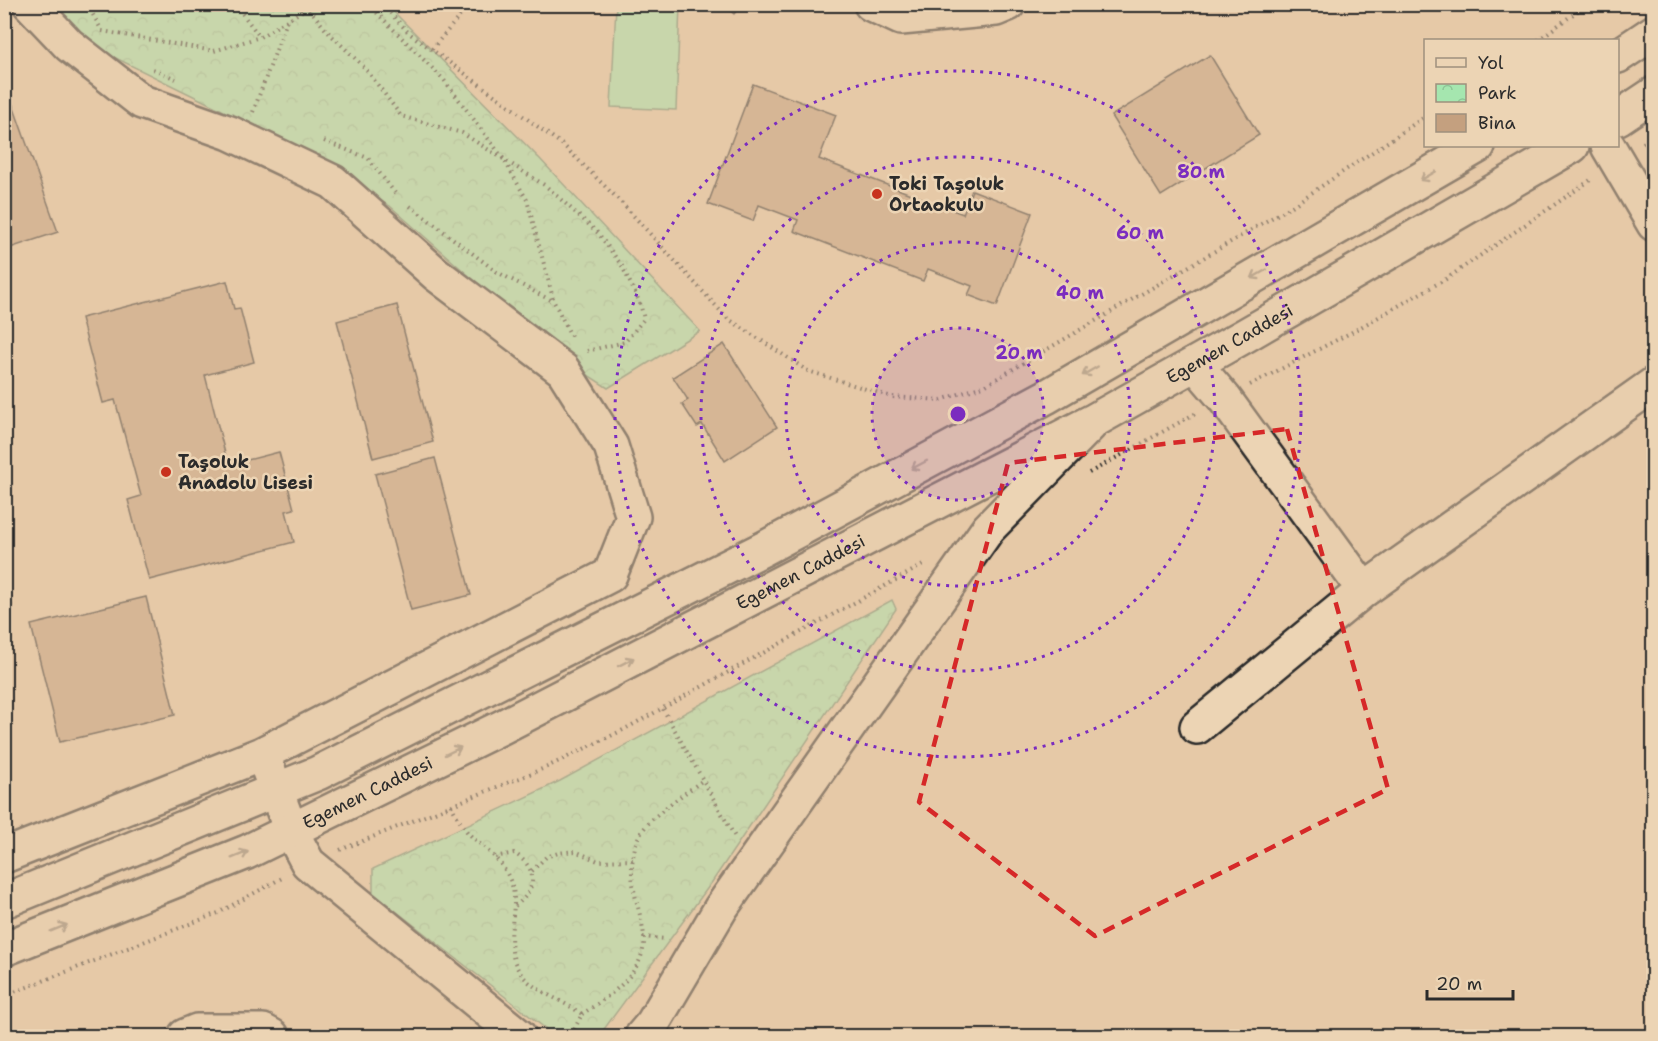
<svg xmlns="http://www.w3.org/2000/svg" width="1658" height="1041" font-family="'Shantell Sans',sans-serif">
  <defs>
    <pattern id="park-crowns" width="20" height="18" patternUnits="userSpaceOnUse" patternTransform="scale(1.5)"><rect width="20" height="18" fill="#a5e6af"/><path d="M2 6a3 3 0 1 1 6 0M12 15a3 3 0 1 1 6 0" fill="none" stroke="#8ec597"/></pattern>
  </defs>
  <rect width="100%" height="100%" fill="#e6c9a7"/>
  <filter id="ink" filterUnits="userSpaceOnUse"><feTurbulence type="fractalNoise" baseFrequency=".0167" numOctaves="2"/><feDisplacementMap in="SourceGraphic" scale="12" xChannelSelector="R" yChannelSelector="G"/><feConvolveMatrix kernelMatrix="1 2 1 2 8 2 1 2 1" color-interpolation-filters="sRGB"/></filter>
  <g filter="url(#ink)">
    <!-- park -->
    <path fill="url(#park-crowns)" stroke="#68886d" stroke-width="1.5" d="M48,5h339l153,154 160,172 -92,57 -45,-29 -173,-153 -170,-97 -133,-65z
      M892,600l4,9 -184,273 -113,154h-44l-182,-143v-24l187,-88z"/>
    <!-- garden -->
    <path fill="#a5e6af" stroke="#68886d" stroke-width="1.5" d="M616,5h64l-4,105 -65,-3z"/>
    <!-- building -->
    <path fill="#c4a07f" stroke="#2b2b2b" stroke-width="1.5" d="M723,4h19l-8,10z
      M1210,55l49,80 -98,61 -50,-80z
      M4,80l54,152 -54,18z
      M753,84l83,31 -17,44 144,55 9,-24 60,23 -35,93 -29,-11 4,-9 -44,-17 -5,12 -129,-50 4,-11 -39,-15 -6,16 -45,-17z
      M227,281l7,28 6,-1 14,54 -49,13 23,90 51,-13 15,57 -8,2 8,31 -145,38 -21,-80 13,-4 -26,-96 -12,3 -22,-85z
      M397,305l36,137 -60,16 -36,-137z
      M724,344l53,83 -52,34 -23,-37 -5,3 -15,-23 6,-4 -15,-23z
      M435,458l36,137 -60,15 -36,-136z
      M5,580l7,25 -8,3v-27z
      M146,597l29,118 -115,27 -29,-117z"/>
    <g fill="none" stroke-linecap="round" stroke-linejoin="round">
      <defs>
        <path id="minor" d="M871,4l30,14 95,-9 12,-5
          M1608,146l46,78
          M1195,364l29,34 140,192
          M1197,727l167,-137 290,-206
          M266,763l25,68 17,32 211,173
          M4,856l258,-102 348,-179 23,-58 -22,-71 -48,-76 -127,-96 -103,-92 -103,-49 -88,-31 -73,-57 -39,-41
          M185,1036l12,-5h66l9,5
          M642,1036l11,-13 68,-115 267,-379 102,-104"/>
        <g id="major">
          <path d="M1618,56l36,-24"/>
          <path d="M1618,118l36,-24"/>
          <path d="M4,901l314,-128 445,-224 283,-152 432,-251"/>
          <path id="s1" d="M4,949l243,-97 255,-125 593,-307 151,-85 326,-189"/>
        </g>
      </defs>
      <!-- minor casing -->
      <use href="#minor" stroke="#2b2b2b" stroke-width="38"/>
      <!-- major casing -->
      <use href="#major" stroke="#2b2b2b" stroke-width="38"/>
      <!-- path -->
      <path stroke="#2b2b2b" stroke-width="4" stroke-dasharray="1.5 4.5" stroke-linecap="butt" d="M87,4l14,25
        M235,4l25,33
        M306,4l20,26 40,39 35,47 61,17 84,53 52,47 24,33 18,37 4,16 -19,23 -38,9
        M368,4l76,76 59,78 24,42 27,102 17,34
        M382,4l27,29 154,112 57,56 107,117 81,53 84,26 49,3 45,-15 306,-179 134,-90
        M102,31l112,20 46,-14 53,-33
        M1538,40l49,-36
        M432,49l38,-45
        M153,69l23,10
        M253,112l34,-91
        M324,141l44,17 27,35
        M1643,143l11,-8
        M410,206l87,66 57,30
        M1250,385l100,-52 96,-54 146,-100
        M1089,473l109,-61
        M663,709l72,128
        M451,805c5,9 10,20 17,28 16,16 33,25 42,47 7,15 3,30 2,46 -7,61 32,62 70,88l-11,22
        M340,850l207,-83 76,-37 300,-165
        M495,857l19,-4c24,15 24,36 1,53
        M532,871l14,-14 12,-4 17,-2 23,10 35,-1
        M643,937l23,2
        M4,996l214,-83 64,-35
        M582,1014c29,-19 69,-44 61,-85 -4,-22 -12,-41 -11,-64 1,-9 3,-22 8,-31 15,-22 42,-38 63,-54"/>
      <!-- minor -->
      <use href="#minor" stroke="#ecd4b4" stroke-width="33"/>
      <!-- major -->
      <use href="#major" stroke="#ecd4b4" stroke-width="33"/>
    </g>
    <!-- one-way arrows -->
    <defs><path id="oneway-shaft" d="M-6 0H5M1.5-3L5.5 0L1.5 3" fill="none" stroke-width="1.6" stroke-linecap="round" stroke-linejoin="round" transform="scale(1.5)"/></defs>
    <g stroke="#8c8070">
      <use href="#oneway-shaft" transform="translate(1428 176) rotate(150)"/>
      <use href="#oneway-shaft" transform="translate(1259 274) rotate(150)"/>
      <use href="#oneway-shaft" transform="translate(1090 371) rotate(150)"/>
      <use href="#oneway-shaft" transform="translate(919 465) rotate(152)"/>
      <use href="#oneway-shaft" transform="translate(626 662) rotate(-27)"/>
      <use href="#oneway-shaft" transform="translate(453 751) rotate(-26)"/>
      <use href="#oneway-shaft" transform="translate(240 855) rotate(-22)"/>
      <use href="#oneway-shaft" transform="translate(59 928) rotate(-22)"/>
    </g>
  </g>
  <!-- marked area -->
  <path d="M0 0H1658V1041H0ZM1287,429l101,360 -293,147 -176,-134 89,-339z" fill="#e6c9a7" fill-opacity=".55" fill-rule="evenodd"/>
  <path fill="none" stroke="#d62828" stroke-width="4.5" stroke-dasharray="12 8" stroke-linejoin="round" d="M1287,429l101,360 -293,147 -176,-134 89,-339z"/>
  <!-- distance rings -->
  <circle cx="958" cy="414" r="86" fill="#7b2cbf" fill-opacity=".12"/>
  <g fill="none" stroke="#7b2cbf" stroke-width="3" stroke-dasharray="3 6">
    <circle cx="958" cy="414" r="86"/>
    <circle cx="958" cy="414" r="172"/>
    <circle cx="958" cy="414" r="257"/>
    <circle cx="958" cy="414" r="343"/>
  </g>
  <!-- markers -->
  <g fill="#c8321e" stroke="#ecd4b4" stroke-width="2">
    <circle cx="877" cy="194" r="6"/>
    <circle cx="166" cy="472" r="6"/>
  </g>
  <g text-anchor="middle" dominant-baseline="central" stroke-width="5" stroke-linejoin="round" paint-order="stroke">
    <!-- poi labels -->
    <g font-size="18" font-weight="bold" fill="#2b2b2b" stroke="#ecd4b4" text-anchor="start">
      <text x="889" y="184">Toki Taşoluk<tspan x="889" dy="21">Ortaokulu</tspan></text>
      <text x="178" y="462">Taşoluk<tspan x="178" dy="21">Anadolu Lisesi</tspan></text>
    </g>
    <!-- street labels -->
    <g font-size="18" fill="#2b2b2b" stroke="#ecd4b4">
      <text stroke="none"><textPath href="#s1" startOffset="1368">Egemen Caddesi</textPath></text>
      <text stroke="none"><textPath href="#s1" startOffset="882">Egemen Caddesi</textPath></text>
      <text stroke="none"><textPath href="#s1" startOffset="396">Egemen Caddesi</textPath></text>
    </g>
  </g>
  <circle cx="958" cy="414" r="9" fill="#7b2cbf" stroke="#ecd4b4" stroke-width="3"/>
  <g font-size="18" text-anchor="middle" font-weight="bold" fill="#7b2cbf" stroke="#ecd4b4" stroke-width="5" stroke-linejoin="round" paint-order="stroke">
    <text x="1201" y="178">80 m</text>
    <text x="1140" y="239">60 m</text>
    <text x="1080" y="299">40 m</text>
    <text x="1019" y="359">20 m</text>
  </g>
  <!-- margin -->
  <rect width="1658" height="1041" fill="none" stroke="#ecd4b4" stroke-width="24"/>
  <rect x="12" y="12" width="1634" height="1017" fill="none" stroke="#2b2b2b" stroke-width="2" filter="url(#ink)"/>
  <!-- legend -->
  <rect x="1424" y="39" width="195" height="108" fill="#ecd4b4" stroke="#9f907d" stroke-width="1.5"/>
  <rect x="1436" y="58" width="30" height="9" fill="#ecd4b4" stroke="#9f907d" stroke-width="1.5"/>
  <text x="1478" y="69" font-size="18" fill="#2b2b2b">Yol</text>
  <rect x="1436" y="84" width="30" height="18" fill="url(#park-crowns)" stroke="#9f907d" stroke-width="1.5"/>
  <text x="1478" y="99" font-size="18" fill="#2b2b2b">Park</text>
  <rect x="1436" y="114" width="30" height="18" fill="#c4a07f" stroke="#9f907d" stroke-width="1.5"/>
  <text x="1478" y="129" font-size="18" fill="#2b2b2b">Bina</text>
  <!-- scale -->
  <path d="M1427 990v9h86v-9" fill="none" stroke="#2b2b2b" stroke-width="3"/>
  <text x="1436" y="990" font-size="18" fill="#2b2b2b" stroke="#ecd4b4" stroke-width="4.5" paint-order="stroke">20 m</text>
</svg>
